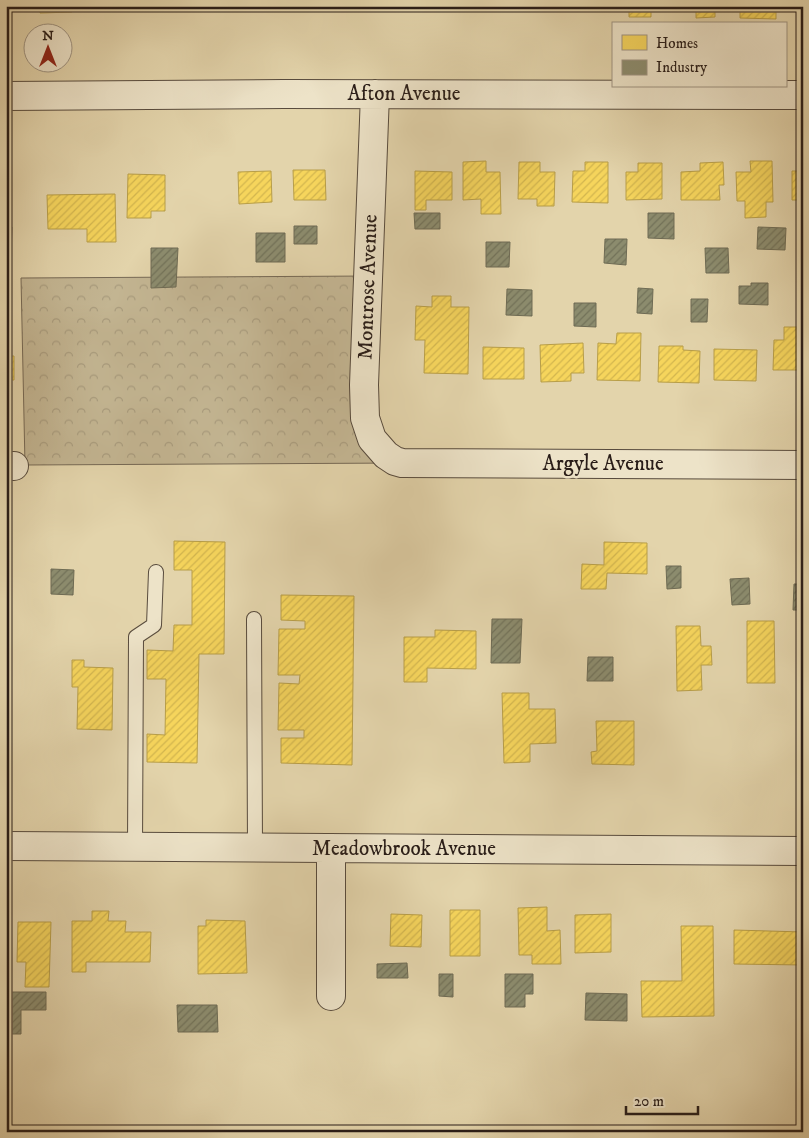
<svg xmlns="http://www.w3.org/2000/svg" width="809" height="1138" font-family="'IM FELL DW Pica',serif">
  <defs>
    <pattern id="forest-crowns" width="20" height="18" patternUnits="userSpaceOnUse" patternTransform="scale(1.25)"><rect width="20" height="18" fill="#c3b592"/><path d="M2 6a3 3 0 1 1 6 0M12 15a3 3 0 1 1 6 0" fill="none" stroke="#a89b7d"/></pattern>
    <pattern id="homes-hatch" width="6" height="6" patternUnits="userSpaceOnUse" patternTransform="scale(1.25)"><rect width="6" height="6" fill="#f6d55c"/><path d="M-1 1l2-2M0 6l6-6M5 7l2-2" fill="none" stroke="#d3b64f"/></pattern>
    <pattern id="industry-hatch" width="6" height="6" patternUnits="userSpaceOnUse" patternTransform="scale(1.25)"><rect width="6" height="6" fill="#8c8c6e"/><path d="M-1 1l2-2M0 6l6-6M5 7l2-2" fill="none" stroke="#727259"/></pattern>
  </defs>
  <rect width="100%" height="100%" fill="#e3d4ab"/>
  <filter id="stains"><feTurbulence type="fractalNoise" baseFrequency=".004" numOctaves="4"/><feColorMatrix values="0 0 0 0 .2 0 0 0 0 .09 0 0 0 0 .02 0 0 0 .5 -.17"/></filter>
  <radialGradient id="worn" r=".72"><stop offset=".6" stop-color="#630" stop-opacity="0"/><stop offset="1" stop-color="#630" stop-opacity=".3"/></radialGradient>
  <!-- forest -->
  <path fill="url(#forest-crowns)" stroke="#766955" d="M368,276l-3,142 37,45 -377,2 -4,-187z"/>
  <!-- homes -->
  <path fill="url(#homes-hatch)" stroke="#b89e48" d="M39,6h33v6l-32,1z
    M159,6h35v4h-35z
    M466,6h36v2h-36z
    M520,6h36v2h-36z
    M575,6h35v2h-35z
    M629,6h37v2h-15v9h-22z
    M683,6h32v11l-19,1v-10l-13,1z
    M740,6h36v13l-36,-1z
    M486,161v11h14l1,42h-20v-15l-18,1v-38z
    M750,161h22l1,41h-7v15l-21,1v-17h-8l-1,-29h15z
    M519,162h21v10h15l-1,34h-17v-7h-19z
    M585,162h23v41l-36,-1 1,-31h12z
    M723,162l1,23h-5l1,15h-39v-28l19,-1v-8z
    M638,163h24v36l-36,1v-28h12z
    M293,170h32l1,30h-32z
    M271,171l1,31 -33,2 -1,-32z
    M415,171l37,1v28h-26v10h-11z
    M792,171h11v29h-11z
    M128,174l37,1v36h-14v7h-24z
    M115,194l1,48h-29v-13h-39l-1,-34z
    M432,296h19v11h18l-1,67 -44,-1 1,-33h-10l1,-34 16,1z
    M784,327h19v43h-30l1,-30h10z
    M617,333h24l-1,48 -43,-1 1,-37 18,1z
    M583,343l1,30h-13v8l-30,1 -1,-37z
    M659,346h24v4l17,1 -1,32 -41,-1z
    M483,347l41,1v31h-41z
    M714,349l43,1 -1,31 -42,-1z
    M6,356h8v24h-8z
    M174,541l51,1 -1,112h-25l-2,109 -50,-1v-28l18,1 1,-56h-19v-29l26,1 1,-26h18v-55h-18z
    M604,542l43,1v31l-40,-1 -1,16h-25l1,-25 22,1z
    M281,595l73,1 -2,169 -71,-2v-25h23v-8h-26l1,-47 20,1 1,-9h-22l1,-46h26v-8l-24,-1z
    M747,621h27l1,62h-28z
    M676,626h24l1,20h10l1,19h-11l1,25 -25,1z
    M435,630l41,1v38l-49,-1v14h-23v-45h31z
    M72,660h12v7l29,1 -1,62 -35,-1 1,-42h-6z
    M502,693h27v16h26l1,34 -26,1v18l-26,1z
    M596,721h38v44l-42,-1 -1,-12 6,-1z
    M547,907v24l13,-1 1,34h-29v-9h-13l-1,-47z
    M450,910h30v46h-30z
    M92,911h17l-1,10h18l-1,11h26l-1,30h-64v10h-14v-51h20z
    M391,914l31,1 -1,32 -31,-1z
    M611,914v38l-36,1v-38z
    M206,920l39,1 2,52 -49,1v-48h8z
    M18,922h33l-2,65h-24l1,-25h-9z
    M681,926h32l1,90 -72,1 -1,-36h41z
    M734,930l69,2v33l-69,-1z"/>
  <!-- industry -->
  <path fill="url(#industry-hatch)" stroke="#6e6b54" d="M414,213h26v16h-25z
    M648,213h26v26l-26,-1z
    M294,226h23v18h-23z
    M6,227h6l-1,26h-5z
    M758,227l28,1 -1,22 -28,-1z
    M256,233h29v29h-29z
    M605,239h22l-1,26 -22,-2z
    M486,242h24l-1,25h-23z
    M151,248h27l-2,39 -25,1z
    M705,248h23l1,25h-23z
    M751,283h17v22l-29,-1v-18h12z
    M638,288l15,1 -1,25 -15,-1z
    M507,289l25,1v26l-26,-1z
    M691,299h17l-1,23h-16z
    M574,303h22v24l-22,-1z
    M666,566h15v22l-14,1z
    M51,569l23,1 -1,25 -22,-1z
    M749,578l1,26 -18,1 -2,-26z
    M794,584h9v26h-10z
    M492,619h30l-2,44h-29z
    M588,657h25v24h-26z
    M407,963l1,15h-31v-14z
    M439,974h14v23l-14,-1z
    M505,974h28v20h-8v13h-20z
    M6,992h40v18h-25v24h-15z
    M586,993l41,1v27l-42,-1z
    M177,1005h40l1,27h-40z"/>
  <g fill="none" stroke-linecap="round" stroke-linejoin="round">
    <defs>
      <path id="service" d="M254,619l1,229
        M135,847l1,-210 18,-12 2,-53"/>
      <path id="minor" d="M375,94l-11,291 1,33 7,21 14,16 9,6 7,2 401,2
        M6,96l278,-2 519,1
        M6,466h8
        M6,846l797,5
        M331,848v148"/>
    </defs>
    <!-- service casing -->
    <use href="#service" stroke="#584b3d" stroke-width="16"/>
    <!-- minor casing -->
    <use href="#minor" stroke="#584b3d" stroke-width="30"/>
    <!-- service -->
    <use href="#service" stroke="#ede3c8" stroke-width="14"/>
    <!-- minor -->
    <use href="#minor" stroke="#ede3c8" stroke-width="28"/>
  </g>
  <g text-anchor="middle" dominant-baseline="central" stroke-width="5" stroke-linejoin="round" paint-order="stroke">
    <!-- street labels -->
    <g font-size="21" fill="#291d18" stroke="#ede3c8">
      <text x="404" y="94">Afton Avenue</text>
      <text transform="translate(368 287) rotate(-88)">Montrose Avenue</text>
      <text x="603" y="464">Argyle Avenue</text>
      <text x="404" y="849">Meadowbrook Avenue</text>
    </g>
  </g>
  <!-- margin -->
  <rect width="809" height="1138" fill="none" stroke="#e3d4ab" stroke-width="25"/>
  <rect x="8" y="8" width="794" height="1123" fill="none" stroke="#291d18" stroke-width="2.5"/>
  <rect x="12" y="12" width="784" height="1113" fill="none" stroke="#291d18"/>
  <!-- legend -->
  <rect x="612" y="22" width="175" height="65" fill="#ede3c8" stroke="#9f9482"/>
  <rect x="622" y="35" width="25" height="15" fill="#f6d55c" stroke="#9f9482"/>
  <text x="656" y="48" font-size="15" fill="#291d18">Homes</text>
  <rect x="622" y="60" width="25" height="15" fill="#8c8c6e" stroke="#9f9482"/>
  <text x="656" y="72" font-size="15" fill="#291d18">Industry</text>
  <!-- north arrow -->
  <g transform="translate(48 48)"><circle r="24" fill="#ede3c8" stroke="#9f9482"/>
  <path d="M0-4L9 19L0 12L-9 19Z" fill="#8f2418"/>
  <text y="-8" font-size="14" font-weight="bold" text-anchor="middle" fill="#291d18">N</text>
  </g>
  <!-- scale -->
  <path d="M626 1106v8h72v-8" fill="none" stroke="#291d18" stroke-width="2.5"/>
  <text x="634" y="1106" font-size="15" fill="#291d18" stroke="#ede3c8" stroke-width="4" paint-order="stroke">20 m</text>
  <rect width="100%" height="100%" filter="url(#stains)"/>
  <rect width="100%" height="100%" fill="url(#worn)"/>
</svg>
